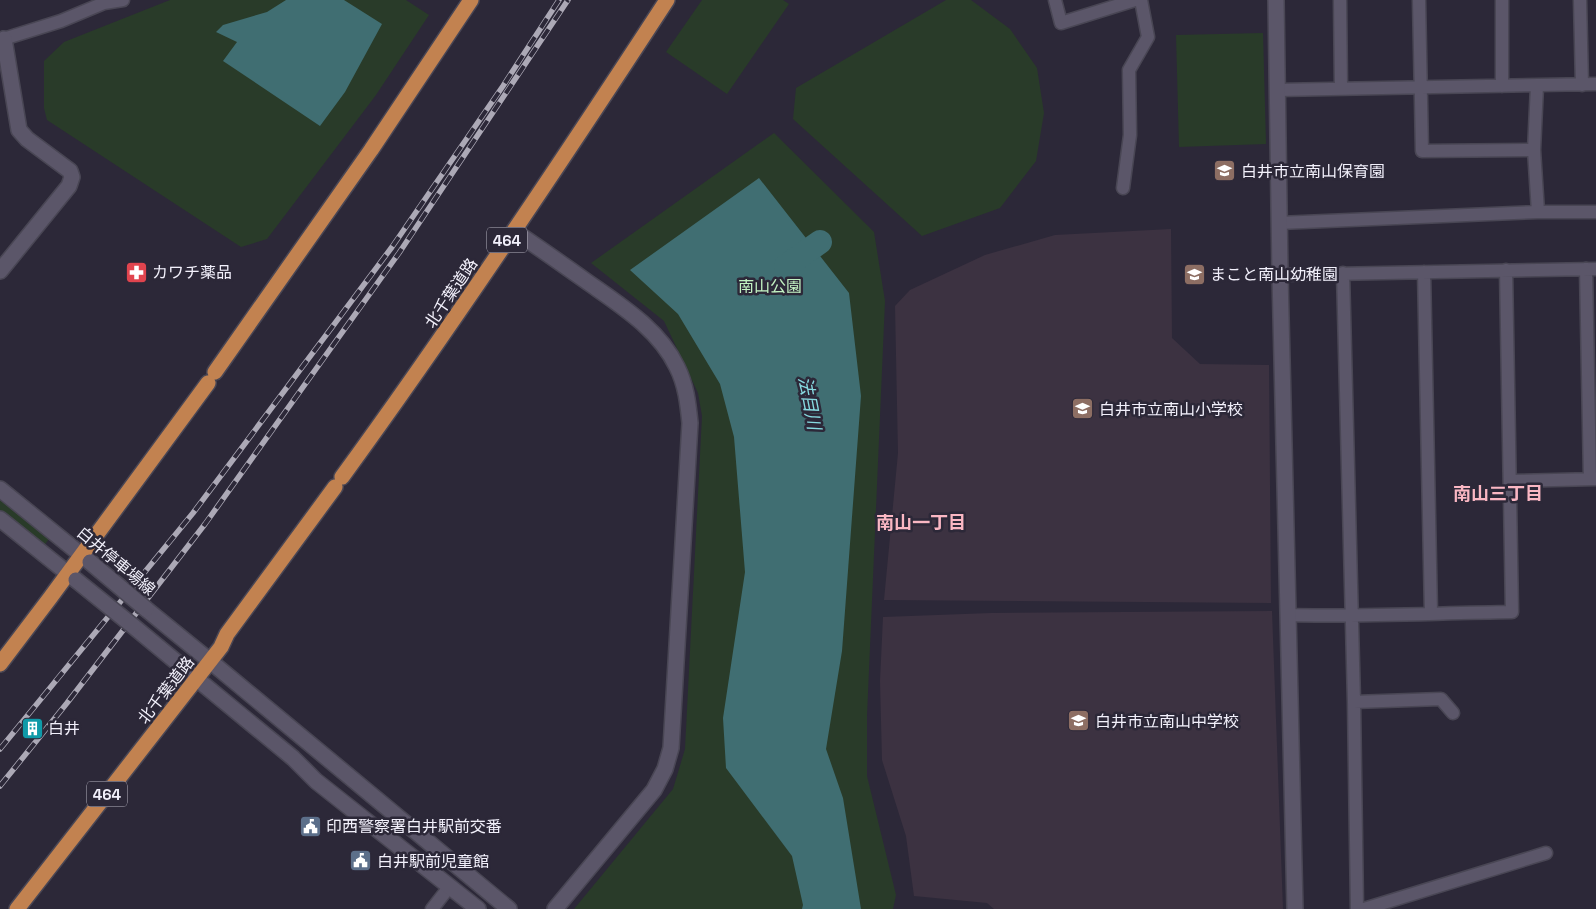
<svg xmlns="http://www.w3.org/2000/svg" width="1596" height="909" font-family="'Space Grotesk','Noto Sans JP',sans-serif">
  <rect width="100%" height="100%" fill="#2c2838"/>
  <!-- education -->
  <path fill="#3c3241" d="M1171,229l1,109 28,26 69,1 2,238 -387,-3 14,-147 -3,-147 15,-16 75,-35 70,-20z
    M1272,611l11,298h-289l-7,-6 -73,-7 -8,-60 -24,-76 -2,-79 3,-64 108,-4z"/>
  <!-- green -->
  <path fill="#293b29" d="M170,0h236l23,15 -53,80 -109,144 -26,8 -194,-127 -3,-12v-47l20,-19z
    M702,0h81l6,4 -62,90 -61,-42z
    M946,0h25l39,29 27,39 7,45 -8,48 -36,47 -78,28 -129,-117 3,-31z
    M1263,33l3,111 -87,3 -3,-112z
    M774,133l100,99 11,69 -18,415v60l29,119 -3,14h-319l99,-120 12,-40 17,-333 -4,-23 -34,-72 -73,-58z
    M0,499l49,40 -6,8 -43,-36z"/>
  <!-- water -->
  <path fill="#406e72" d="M286,0h58l38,24 -37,68 -25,34 -97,-65 14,-19 -21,-10 7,-7 44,-13z
    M759,178l90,115 12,103 -19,255 -16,98 17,49 18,111h-59l1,-4 -11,-49 -66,-88 -3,-50 22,-146 -11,-135 -14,-53 -42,-70 -48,-44z"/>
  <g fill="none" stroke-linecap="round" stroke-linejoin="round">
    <!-- river -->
    <path stroke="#406e72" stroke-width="24" d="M786,266l34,-24"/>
    <defs>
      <path id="minor" d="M1055,0l6,23 74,-23
        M1340,0l1,89
        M1419,0l3,151 112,-1
        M1502,0v86
        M1580,0l2,85
        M0,40l61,-19 43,-18 19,-3
        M1537,86l-3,64 4,62
        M1278,90l318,-6
        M1123,188l7,-53 -1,-65 19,-33 -7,-37
        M1279,223l259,-11h58
        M1586,269l4,210
        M1424,272l7,341
        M1343,273l11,429 87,-3 12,14
        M1280,275l316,-6
        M1510,481l86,-2
        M1288,615c75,2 149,-2 224,-3l-6,-342
        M1354,702l3,207
        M432,909l18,-23
        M1364,909l182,-56"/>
      <path id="tertiary" d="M1276,0l4,275 15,634
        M514,231c24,16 48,33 72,50 34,24 73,48 91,86 9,18 11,36 13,56l-19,325 -6,21 -11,21 -99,119
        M0,271l69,-85 3,-9 -2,-6 -43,-32 -8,-9 -15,-91
        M210,661l299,248
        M197,679l96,79 23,23 162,128"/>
      <path id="secondary" d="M0,489l90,73
        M0,519l76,61
        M146,609l64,52
        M133,626l64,53"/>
      <path id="trunk" d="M215,372l156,-222 100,-150
        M342,477c113,-155 220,-316 325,-477
        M0,664l50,-66 158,-215
        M17,909l204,-262 6,-13 108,-147"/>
    </defs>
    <!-- minor casing -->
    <use href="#minor" stroke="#494654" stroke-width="15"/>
    <!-- tertiary casing -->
    <use href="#tertiary" stroke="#494654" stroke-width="18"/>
    <!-- secondary casing -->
    <use href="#secondary" stroke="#494654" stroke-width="18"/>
    <!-- trunk casing -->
    <use href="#trunk" stroke="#494654" stroke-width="18"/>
    <!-- minor -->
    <use href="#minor" stroke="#5b5669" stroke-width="12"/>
    <!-- tertiary -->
    <use href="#tertiary" stroke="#5b5669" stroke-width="15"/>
    <!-- secondary -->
    <use href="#secondary" stroke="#5b5669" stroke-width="15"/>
    <!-- trunk -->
    <use href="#trunk" stroke="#c28250" stroke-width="15"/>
    <defs>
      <path id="rail" d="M0,749l193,-236 199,-266 111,-161 56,-86
        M0,786l67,-83 138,-179 194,-271 169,-253"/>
    </defs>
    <!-- rail casing -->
    <use href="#rail" stroke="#aca9b6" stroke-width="5.5"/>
    <!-- rail -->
    <use href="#rail" stroke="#2c2838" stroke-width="4" stroke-dasharray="11" stroke-linecap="butt"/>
    <defs>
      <path id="secondary-bridge" d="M90,562l56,47
        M76,580l57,46"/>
    </defs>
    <!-- secondary-bridge casing -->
    <use href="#secondary-bridge" stroke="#494654" stroke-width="18" stroke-linecap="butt"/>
    <!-- secondary-bridge -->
    <use href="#secondary-bridge" stroke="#5b5669" stroke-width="15"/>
  </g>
  <!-- icons -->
  <defs>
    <symbol id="school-square" viewBox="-11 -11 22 22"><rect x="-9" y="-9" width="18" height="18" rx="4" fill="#8d6e63" stroke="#2c2838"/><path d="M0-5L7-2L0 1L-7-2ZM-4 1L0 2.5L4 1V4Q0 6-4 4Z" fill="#fff"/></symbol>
    <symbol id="pharmacy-square" viewBox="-11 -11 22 22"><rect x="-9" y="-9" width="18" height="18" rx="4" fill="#e0444e" stroke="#2c2838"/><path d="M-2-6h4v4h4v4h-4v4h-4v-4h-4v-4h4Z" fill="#fff"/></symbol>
    <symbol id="building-square" viewBox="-11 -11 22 22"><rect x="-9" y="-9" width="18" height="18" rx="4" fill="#0f9aa8" stroke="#2c2838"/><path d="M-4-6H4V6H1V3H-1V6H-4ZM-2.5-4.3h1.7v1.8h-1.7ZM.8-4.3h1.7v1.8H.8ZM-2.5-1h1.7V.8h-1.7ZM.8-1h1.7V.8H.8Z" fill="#fff"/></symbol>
    <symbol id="civic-square" viewBox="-11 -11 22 22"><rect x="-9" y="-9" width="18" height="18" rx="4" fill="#5c6f8a" stroke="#2c2838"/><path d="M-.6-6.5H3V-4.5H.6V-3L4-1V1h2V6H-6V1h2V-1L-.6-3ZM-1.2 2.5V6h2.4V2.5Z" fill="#fff"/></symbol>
  </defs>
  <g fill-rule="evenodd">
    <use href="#school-square" x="1212" y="158" width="25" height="25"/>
    <use href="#pharmacy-square" x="124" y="260" width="25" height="25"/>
    <use href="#school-square" x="1182" y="262" width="25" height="25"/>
    <use href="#school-square" x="1070" y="396" width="25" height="25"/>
    <use href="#school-square" x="1066" y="708" width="25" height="25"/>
    <use href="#building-square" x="20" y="716" width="25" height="25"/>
    <use href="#civic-square" x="298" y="814" width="25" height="25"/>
    <use href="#civic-square" x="348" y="848" width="25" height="25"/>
  </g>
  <g text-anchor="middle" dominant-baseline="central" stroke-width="5" stroke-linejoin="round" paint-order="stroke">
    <!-- shield labels -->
    <g fill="#2c2838" stroke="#b7b4c0" stroke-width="1">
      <rect x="487" y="227.5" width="40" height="25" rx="4"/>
      <rect x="87" y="781.5" width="40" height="25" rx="4"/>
    </g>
    <g font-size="15" font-weight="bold" fill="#f2f0fb">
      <text x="507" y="240">464</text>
      <text x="107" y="794">464</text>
    </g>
    <!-- poi labels -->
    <g font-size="16" fill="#f2f0fb" stroke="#2c2838" text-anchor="start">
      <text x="1241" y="171">白井市立南山保育園</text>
      <text x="152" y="272">カワチ薬品</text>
      <text x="1210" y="274">まこと南山幼稚園</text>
      <text x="1099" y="409">白井市立南山小学校</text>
      <text x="1095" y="721">白井市立南山中学校</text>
      <text x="48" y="728">白井</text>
      <text x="326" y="826">印西警察署白井駅前交番</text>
      <text x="377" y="861">白井駅前児童館</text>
    </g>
    <!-- park labels -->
    <g font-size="16" fill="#c2f2c2" stroke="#2c2838">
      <text x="770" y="286">南山公園</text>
    </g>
    <!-- street labels -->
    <g font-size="16" fill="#f2f0fb" stroke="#2c2838">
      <text transform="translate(451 293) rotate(-56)">北千葉道路</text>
      <text transform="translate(116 561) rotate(40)">白井停車場線</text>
      <text transform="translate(166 690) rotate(-52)">北千葉道路</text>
    </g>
    <!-- water labels -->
    <g font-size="18" font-style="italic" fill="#87dae0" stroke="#2c2838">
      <text transform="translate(810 403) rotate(79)">法目川</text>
    </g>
    <!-- neighbourhood labels -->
    <g font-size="18" font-weight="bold" fill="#fab7c3" stroke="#2c2838">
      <text x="1498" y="493">南山三丁目</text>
      <text x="921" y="522">南山一丁目</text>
    </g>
  </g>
</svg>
